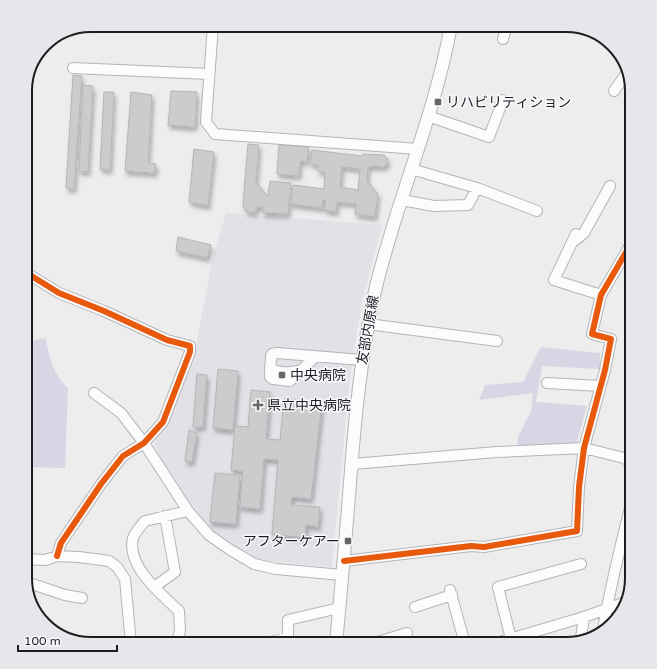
<svg xmlns="http://www.w3.org/2000/svg" width="657" height="669" font-family="'Varela Round','Noto Sans JP',sans-serif">
  <defs>
    <filter id="shadow"><feDropShadow dx="2" dy="4" stdDeviation="2" flood-color="#0004"/></filter>
  </defs>
  <rect width="100%" height="100%" fill="#ededee"/>
  <!-- built -->
  <path fill="#e2e1e8" d="M226,213l156,12 -20,77 -6,36 -7,49 -17,180 -66,-6 -12,-2 -32,-19 -35,-38 -28,-44 -4,-13 5,-22 34,-67 18,-95z"/>
  <!-- green -->
  <path fill="#d6d6e5" d="M43,338l3,1c3,18 8,37 22,49l-3,80 -40,-1v-124z
    M541,347l59,6v16l-58,-3 -6,36 51,4 -11,39 -59,4 1,-12 13,-26 2,-18 -54,7 6,-15 38,-3z"/>
  <!-- building -->
  <path fill="#cccccd" stroke="#b5b5b6" fill-rule="evenodd" filter="url(#shadow)" d="M73,75l9,1 -8,113 -8,-1z
    M83,85l10,1 -5,86 -9,-1z
    M171,91l26,1 -2,35 -27,-2z
    M104,92h10l-4,78 -10,-1z
    M131,92l21,3 -4,68 8,1 -1,9 -30,-2z
    M248,144l11,1 -3,38 12,13 2,-15 21,2 -3,31 -25,-1v-6h-7v5h-8l-4,-4 -1,-5z
    M279,145l30,2 -2,15 -7,-1 -1,15 -22,-2z
    M194,149l20,3 -6,54 -19,-4z
    M312,150l50,6 1,-2 21,1 3,3 1,4 -2,3 -3,2 -11,-1 -4,2 -1,13 11,13 -3,23 -20,-3 1,-10 -19,-2 -1,10 -12,-2 2,-9 -3,-1 -1,8 -31,-4 2,-19 31,4 1,-16 -7,-2v-6l-8,-1zM342,167l18,2 -2,21 -18,-3z
    M178,237l33,8 -4,13 -31,-7z
    M218,369l20,2 -5,59 -20,-2z
    M197,374l10,1 -4,52h-10z
    M251,390l19,2 -4,47 14,1 4,-41 38,3 -11,97 -19,-2 -1,8 29,2 -2,20 -12,-2 -1,13 -33,-4 6,-74 -14,-1 -4,50 -20,-2 3,-36 -12,-1 4,-44 13,1z
    M189,430l8,3 -5,29 -7,-1z
    M215,473l25,2 -4,49 -26,-2z"/>
  <g fill="none" stroke-linecap="round" stroke-linejoin="round">
    <defs>
      <path id="minor" d="M213,25l-7,97 9,12 203,15
        M503,39l4,-14
        M73,68l136,6
        M614,91l12,-17
        M428,116l61,21 14,-37
        M411,169l66,19 60,23
        M402,200l32,6 34,-1 9,-17
        M576,234l-22,46 47,15
        M573,242l11,-9 26,-47
        M25,272l34,21 45,18 63,29 23,6v6l-27,70 -19,21 -21,13 -22,28 -40,59 -4,13
        M368,324l129,17
        M316,356l-26,25 -17,-2 -3,-2 1,-21 1,-2 5,-1 85,7
        M270,367c7,7 22,6 31,3
        M547,383l53,3
        M94,393l27,20 23,30 44,68 21,24 20,14 25,15 22,5 66,6
        M352,464l145,-12 87,-4 40,10 8,5
        M620,549l12,3
        M25,559l20,1 12,-4 22,1 30,4 8,6 8,12 6,65
        M344,561l127,-15 13,1 93,-16 2,-44 5,-39 21,-78 6,-31 -19,-5 9,-39 31,-53
        M26,582l39,13 17,3
        M154,587l21,-15 -10,-56
        M450,590l15,54
        M415,607l37,-12
        M603,630c7,-44 18,-87 29,-130
        M581,638l3,-21
        M511,639l-13,-52 83,-23
        M224,643l5,1
        M176,644l4,-13 -1,-20c-18,-17 -53,-45 -46,-73 2,-6 8,-12 12,-17l43,-10
        M261,644l27,-6v-18l51,-12
        M371,644l36,-11
        M493,644l91,-27 42,-15"/>
      <path id="major" d="M336,644c5,-54 10,-108 14,-161 5,-65 11,-129 25,-192 21,-90 60,-175 76,-266"/>
    </defs>
    <!-- minor casing -->
    <use href="#minor" stroke="#b5b5b6" stroke-width="12"/>
    <!-- major casing -->
    <use href="#major" stroke="#b5b5b6" stroke-width="14"/>
    <!-- minor -->
    <use href="#minor" stroke="#fcfcfc" stroke-width="10"/>
    <!-- major -->
    <use href="#major" stroke="#fcfcfc" stroke-width="12"/>
    <defs>
      <path id="cycleway" d="M25,272l34,21 45,18 63,29 23,6v6l-27,70 -19,21 -21,13 -22,28 -40,59 -4,13
        M344,561l127,-15 13,1 93,-16 2,-44 5,-39 21,-78 6,-31 -19,-5 9,-39 31,-53"/>
    </defs>
    <!-- cycleway casing -->
    <use href="#cycleway" stroke="#f9f9fd" stroke-width="8"/>
    <!-- cycleway -->
    <use href="#cycleway" stroke="#e8590c" stroke-width="6"/>
  </g>
  <!-- markers -->
  <g fill="#666668" stroke="#f9f9fd" stroke-width="1.5">
    <rect x="434" y="98" width="8" height="8" rx="2"/>
    <rect x="278" y="371" width="8" height="8" rx="2"/>
    <path d="M256 399h4v4h4v4h-4v4h-4v-4h-4v-4h4z"/>
    <rect x="344" y="537" width="8" height="8" rx="2"/>
  </g>
  <g text-anchor="middle" dominant-baseline="central" stroke-width="3" stroke-linejoin="round" paint-order="stroke">
    <!-- poi labels -->
    <g font-size="14" fill="#1e1e20" stroke="#f9f9fd" text-anchor="start">
      <text x="446" y="102">リハビリティション</text>
      <text x="290" y="375">中央病院</text>
      <text x="267" y="405">県立中央病院</text>
      <text x="340" y="541" text-anchor="end">アフターケアー</text>
    </g>
    <!-- street labels -->
    <g font-size="14" fill="#1e1e20" stroke="#f9f9fd">
      <text transform="translate(368 330) rotate(-80)">友部内原線</text>
    </g>
  </g>
  <!-- crop -->
  <path d="M0 0H657V669H0ZM91 32H566A59 59 0 0 1 625 91V578A59 59 0 0 1 566 637H91A59 59 0 0 1 32 578V91A59 59 0 0 1 91 32Z" fill="#e7e7eb" fill-rule="evenodd"/>
  <path fill="none" stroke="#1e1e20" stroke-width="2" d="M91 32H566A59 59 0 0 1 625 91V578A59 59 0 0 1 566 637H91A59 59 0 0 1 32 578V91A59 59 0 0 1 91 32Z"/>
  <!-- scale -->
  <path d="M18 645v6h99v-6" fill="none" stroke="#1e1e20" stroke-width="2"/>
  <text x="24" y="645" font-size="12" fill="#1e1e20" stroke="#f9f9fd" stroke-width="3" paint-order="stroke">100 m</text>
</svg>
